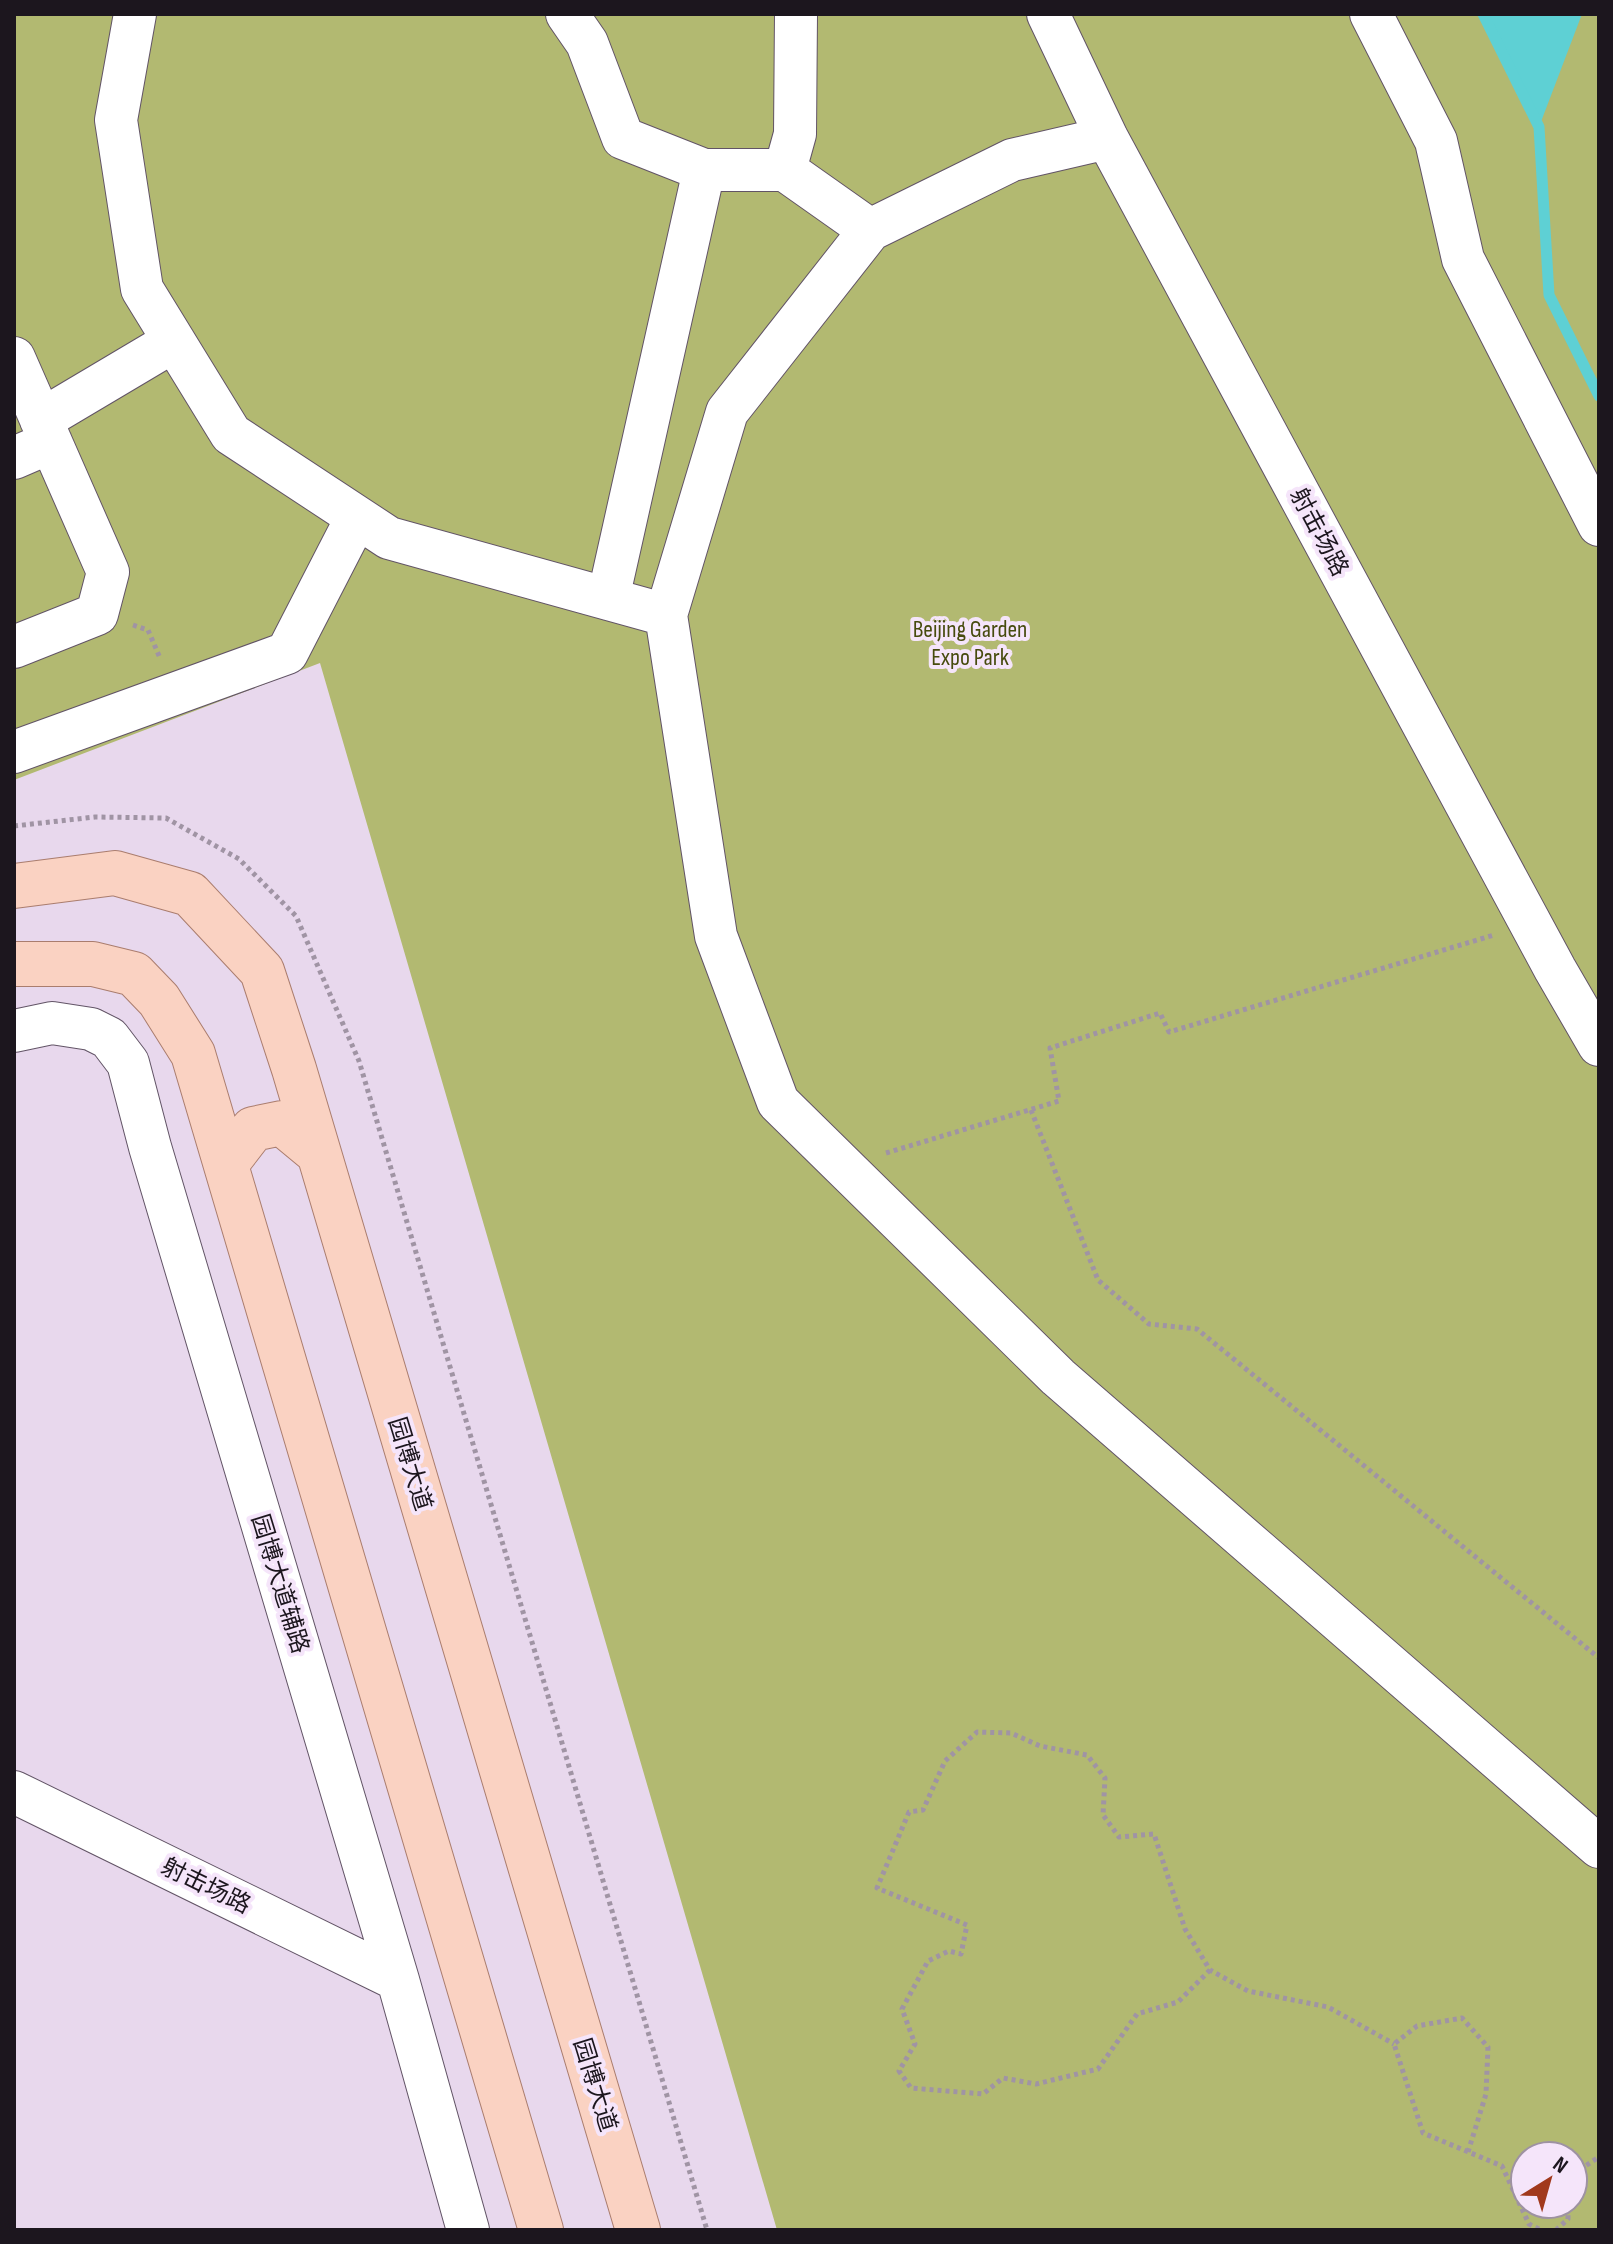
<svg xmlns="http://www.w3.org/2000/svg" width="1613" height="2244" font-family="'Sofia Sans Condensed','Noto Sans SC',sans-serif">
  <rect width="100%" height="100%" fill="#e8d8ed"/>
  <!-- green -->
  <path fill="#b2b971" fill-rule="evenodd" d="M14,14h1585v2216h-822l-457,-1567 -306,117zM1525,2156h48v48h-48z"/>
  <!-- water -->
  <path fill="#5ed0d4" d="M1483,14h99l-43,113z"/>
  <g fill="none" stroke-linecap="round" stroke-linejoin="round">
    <!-- stream -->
    <path stroke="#5ed0d4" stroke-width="11" d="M1483,14l56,113 10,168 50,101"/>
    <defs>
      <path id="minor" d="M135,14l-19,106 26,169 89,145 158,104 277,77
        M567,14l20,29 36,95 81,32
        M1048,14l59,124 448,831 44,76
        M1371,14l65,127 27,118 136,266
        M1107,138l-95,22 -142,70 -143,182 -61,203 50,321 62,166 280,275 541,470
        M785,170l10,-36 1,-120
        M14,358l94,214 -11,42 -83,33
        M41,420l133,-79
        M14,458l37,-16
        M608,599l96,-429h81l85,60
        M14,752l273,-99 70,-136
        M14,1031l38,-8 39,6 18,9 19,25 22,84 248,833 70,250
        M14,1792l384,188"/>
      <path id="major" d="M14,886l101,-13 75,21 72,77 32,98 344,1161
        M14,964h79l41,10 25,26 34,54 348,1176
        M226,1164l27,-35 29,-6 35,29"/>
    </defs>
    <!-- minor casing -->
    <use href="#minor" stroke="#625466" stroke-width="44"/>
    <!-- major casing -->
    <use href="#major" stroke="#aa7d6e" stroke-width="46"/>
    <!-- path -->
    <path stroke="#a094a4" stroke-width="5" stroke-dasharray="4 4" stroke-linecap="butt" d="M133,625l15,5 12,28
      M14,826l81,-9 71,1 73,41 57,57 63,145 348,1169
      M1031,1110l67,170 51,44 48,5 402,329
      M886,1153l173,-52 -9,-53 110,-35 9,19 325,-97
      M1210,1970l-32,32 -41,12 -39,55 -62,15 -33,-6 -20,16 -72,-6 -12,-17 16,-27 -13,-35 26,-48 21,-10 12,3 6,-29 -90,-37 32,-76 14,-2 22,-49 32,-29 34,1 29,13 47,9 18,23 -2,37 16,22 35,-3 31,95 25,41 38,21 80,16 66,37
      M1468,2152l18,-58 2,-47 -26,-29 -45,8 -23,18 29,89 79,33 27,58 12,6
      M1573,2174l26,-17
      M1556,2230l12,-11v-15"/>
    <!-- minor -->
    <use href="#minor" stroke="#fff" stroke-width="42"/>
    <!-- major -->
    <use href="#major" stroke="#fad2c2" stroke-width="44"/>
  </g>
  <g text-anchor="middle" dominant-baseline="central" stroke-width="8" stroke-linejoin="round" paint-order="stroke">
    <!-- street labels -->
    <g font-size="24" fill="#1c161e" stroke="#f5e5fa">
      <text transform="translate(1319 532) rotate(62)">射击场路</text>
      <text transform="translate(410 1464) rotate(73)">园博大道</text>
      <text transform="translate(280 1584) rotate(73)">园博大道辅路</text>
      <text transform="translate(206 1886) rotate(26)">射击场路</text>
      <text transform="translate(595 2085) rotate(73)">园博大道</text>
    </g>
    <!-- park labels -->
    <g font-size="24" fill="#474b0e" stroke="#f5e5fa">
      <text x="970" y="629">Beijing Garden<tspan x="970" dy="28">Expo Park</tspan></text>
    </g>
  </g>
  <!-- border -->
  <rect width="1613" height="2244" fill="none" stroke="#1c161e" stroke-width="32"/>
  <!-- north arrow -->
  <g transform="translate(1549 2180) rotate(37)"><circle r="38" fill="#f5e5fa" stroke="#9e92a2" stroke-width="2"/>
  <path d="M0-6L14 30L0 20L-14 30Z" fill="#a1391c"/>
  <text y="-12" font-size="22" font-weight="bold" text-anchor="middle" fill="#1c161e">N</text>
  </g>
</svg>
